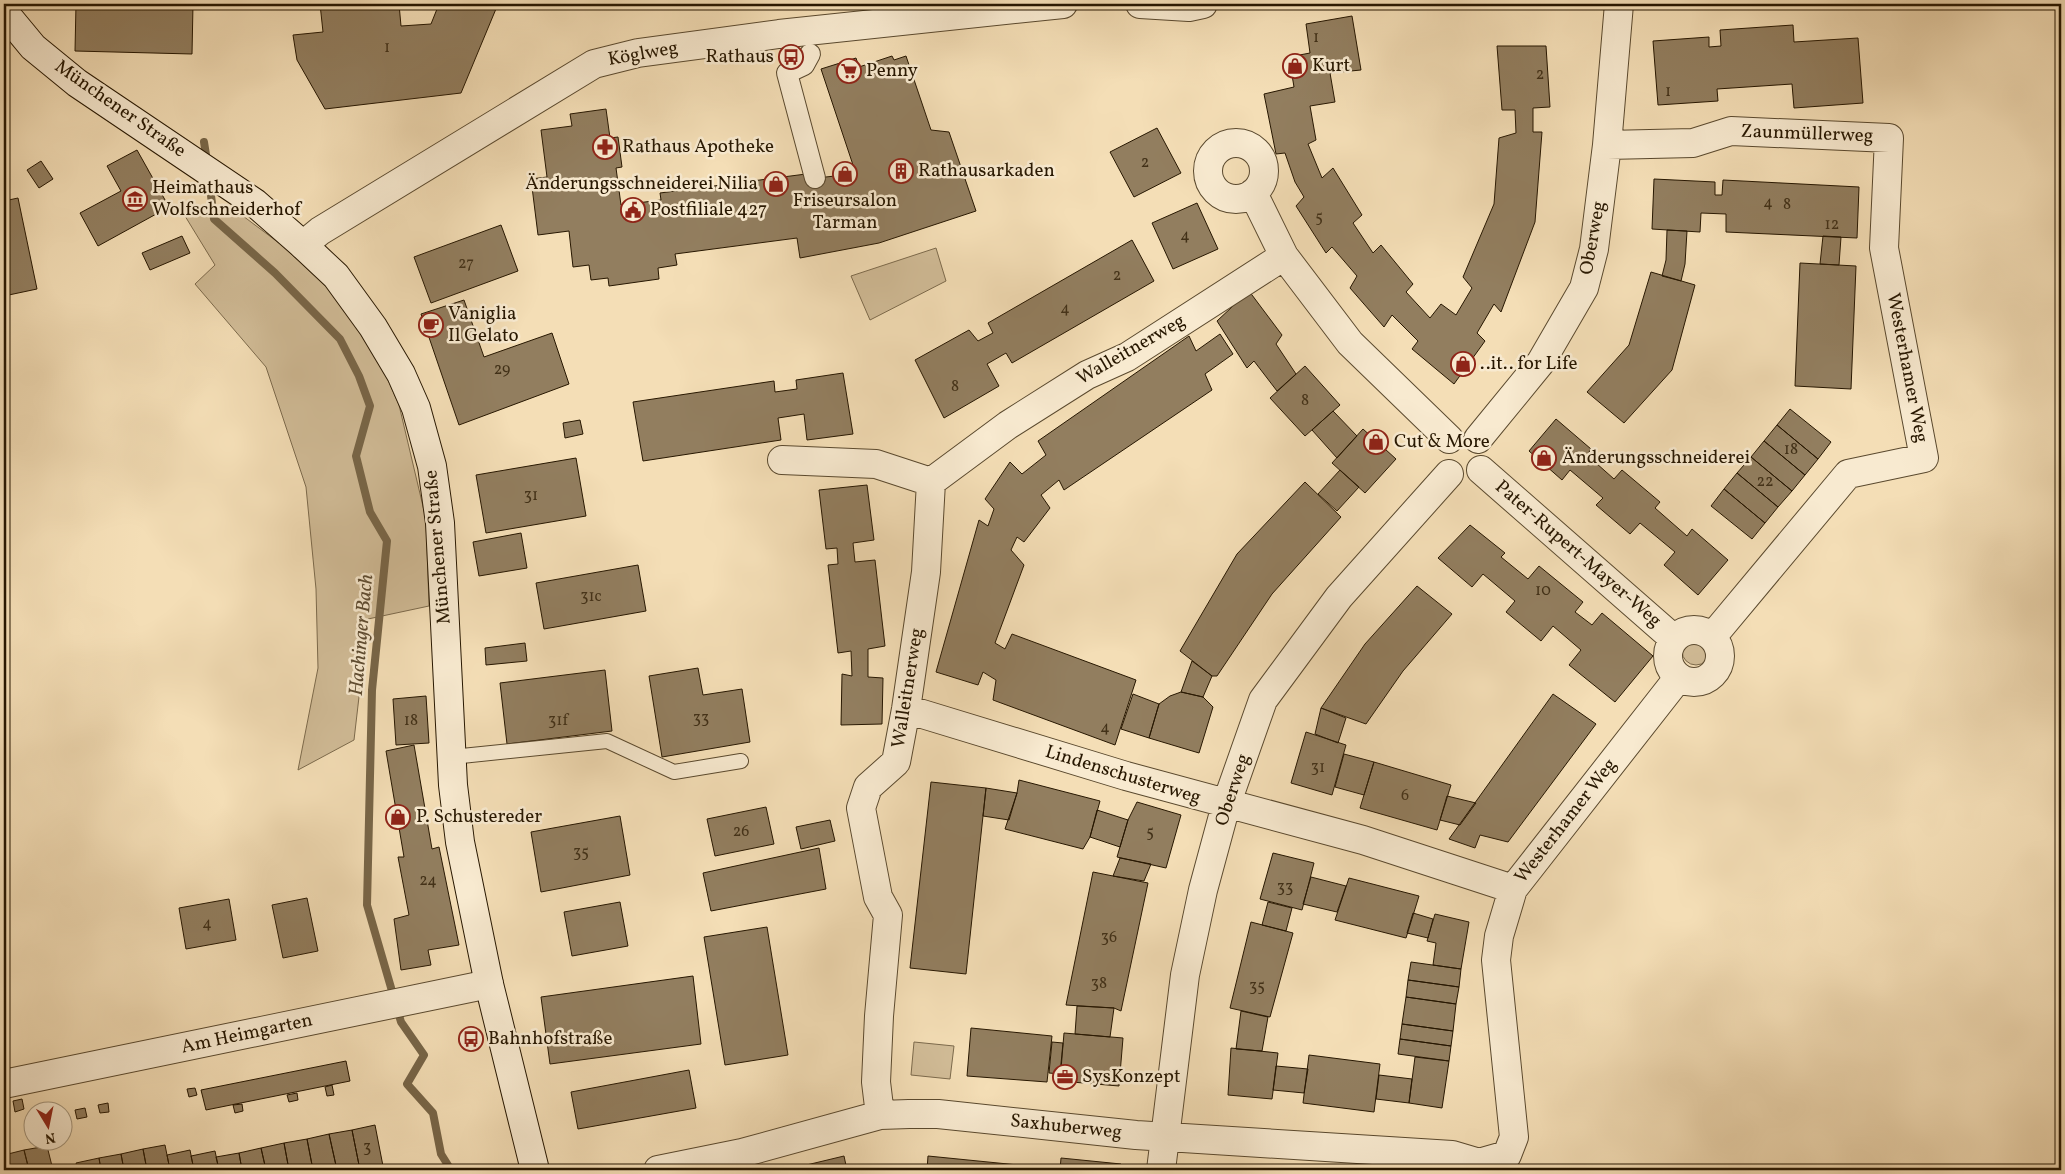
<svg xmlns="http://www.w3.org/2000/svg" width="2065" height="1174" font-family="Vollkorn,serif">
  <rect width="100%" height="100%" fill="#f4deb6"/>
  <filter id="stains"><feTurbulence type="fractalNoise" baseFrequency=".004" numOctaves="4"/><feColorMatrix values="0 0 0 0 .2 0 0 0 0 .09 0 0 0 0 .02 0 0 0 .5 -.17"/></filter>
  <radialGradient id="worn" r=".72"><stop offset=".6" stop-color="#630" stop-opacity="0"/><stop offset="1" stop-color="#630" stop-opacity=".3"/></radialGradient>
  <!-- green -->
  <path fill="#d1bc97" stroke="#7c6a4c" d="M231,207l52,39 50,47 38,48 28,64 27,114 3,87 -61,13 -14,121 -56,30 20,-102 -2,-79 -10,-102 -40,-120 -71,-83 20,-19 -30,-49z
    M936,248l10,33 -76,39 -19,-44z
    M1682 651a14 14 0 1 1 28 0a14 14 0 1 1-28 0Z
    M914,1042l40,4 -4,33 -39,-4z"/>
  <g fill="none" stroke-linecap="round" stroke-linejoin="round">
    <!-- stream -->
    <path stroke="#786648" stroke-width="8" d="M204,142l3,19
      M209,180l5,39 61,54 65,66 19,37 11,30 -14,50 14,56 17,29 -15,149 -5,215 34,117 23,33 -17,29 26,29 8,41 10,16"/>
  </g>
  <!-- building -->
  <path fill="#927e5f" stroke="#271701" d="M76,4h140h-23l-1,50 -117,-3z
    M320,4h79l2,22 30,-2 8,-20h59l-37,89 -136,16 -28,-49 -4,-25 30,-3z
    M1352,16l9,54 -31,3 5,29 -25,4 6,34 -8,4 14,34 11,-10 29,47 -9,8 20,30 8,-8 32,39 -7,8 24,26 11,-14 15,11 16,-27 -9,-11 31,-73 5,-66 17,-5 -1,-23h-13l-5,-64h49l4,61 -17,1v24h9l-7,90 -34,90 -7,-8 -17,29 8,8 -31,43 -42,-35 6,-8 -26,-26 -8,12 -34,-39 7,-12 -25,-29 -6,6 -30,-47 8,-9 -9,-15 -10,-29 -9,1 -12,-60 30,-7 -5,-30 21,-4 -4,-29z
    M1793,25l1,17 64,-4 5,65 -69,5 -2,-24 -75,5 1,12 -60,4 -5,-64 56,-4v10l12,-1 -1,-16z
    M892,56l2,4 12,-4 25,74 18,2 27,79 -97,32 -79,15 -3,-20 -122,16 2,11 -19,3 1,11 -50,7 -1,-8 -17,2 -2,-15 -16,2 -4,-36 -31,4 -7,-56 16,-2 -6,-47 31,-4 -2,-12 36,-5 4,29 8,-1 4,30 -6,1 5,37 40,-5 -1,-7 146,-19 1,5 28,-3 6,-7 12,-4 -32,-96 35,-11 3,9z
    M1157,128l24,45 -47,24 -24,-45z
    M137,150l32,57 -71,39 -18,-33 41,-22 -14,-25z
    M41,161l12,18 -14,9 -12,-18z
    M1654,179l61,3v13h7l1,-15 136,7 -2,51 -131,-6v-18l-25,-1 -1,19 -48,-3z
    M18,198l19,91 -33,7v-95z
    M1197,203l21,46 -45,20 -21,-46z
    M501,225l17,46 -87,32 -17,-46z
    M1667,230l20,1 -2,33 -4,17 -19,-5 4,-16z
    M182,236l8,17 -40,17 -8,-17z
    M1823,236l18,1 -2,28 -19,-1z
    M1132,240l22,41 -142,82 -6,-10 -19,11 12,22 -55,32 -29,-58 54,-30 9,11 15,-8 -5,-10z
    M1800,263l56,3 -5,123 -56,-3z
    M1651,272l44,13 -23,85 -48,53 -37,-31 42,-47z
    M1249,291l33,44 -6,9 20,30 -19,17 -23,-30 -7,7 -30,-47z
    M464,300l20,57 68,-24 17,51 -110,41 -38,-111z
    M1220,334l13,20 -28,20 7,16 -148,100 -5,-10 -18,15 9,13 -26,34 -7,-5 -6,13 13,15 -29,78 10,6 7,-15 124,46 -21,65 -122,-45 3,-20 -13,-8 -5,13 -42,-13 43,-152 9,6 6,-17 -9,-10 25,-37 12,12 24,-19 -8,-14 151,-105 7,15z
    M1305,366l35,39 -35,31 -35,-38z
    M843,373l10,61 -46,6 -3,-26 -26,4 3,22 -138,21 -10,-59 141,-21 1,11 22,-3 -1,-9z
    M1790,409l41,33 -13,17 -41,-34z
    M1333,411l24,25 -20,22 -25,-28z
    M1556,419l35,30 -4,6 27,24 8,-9 38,32 -5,6 32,28 5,-7 36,31 -30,35 -34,-30 11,-13 -35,-29 -10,11 -34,-29 7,-7 -33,-28 -8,10 -33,-29z
    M580,420l3,14 -18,4 -2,-15z
    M1777,425l41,34 -13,16 -41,-34z
    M1363,429l33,30 -31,34 -33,-30z
    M1764,441l41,34 -13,16 -41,-34z
    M1751,457l41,34 -14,16 -41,-34z
    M576,458l10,58 -100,17 -10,-58z
    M1340,470l19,17 -22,24 -19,-17z
    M1737,473l41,34 -13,16 -41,-34z
    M1305,482l36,35 -69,77 -55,82h-5l-32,-25 57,-97z
    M867,485l7,55 -21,3 2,19 20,-2 10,86 -17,3v28l15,1 -1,46 -41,1 1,-51 10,2 -1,-25 -13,2 -10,-88 10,-1 -1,-16 -11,1 -7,-59z
    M1724,489l41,34 -13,16 -41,-33z
    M1470,525l35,28 -4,4 27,22 11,-13 44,36 -8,10 17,13 10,-12 51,43 -38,46 -46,-37 12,-15 -28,-24 -12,15 -35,-29 9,-11 -32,-27 -11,13 -34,-29z
    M521,533l6,35 -48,8 -6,-34z
    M638,565l8,46 -102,18 -8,-46z
    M1417,586l35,28 -49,57 -37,53 -45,-16 44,-64z
    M525,643l2,18 -41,4 -1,-17z
    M1192,661l20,15 -9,21 -22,-5z
    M698,668l5,27 39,-6 8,53 -88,15 -13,-81z
    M605,670l7,61 -105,13 -7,-61z
    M1181,692l22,5 10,10 -14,46 -50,-15 10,-34 11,-8z
    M1133,694l26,10 -10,34 -28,-9z
    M1553,694l43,30 -88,118 -28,-7 -5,13 -26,-9z
    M426,696l3,47 -33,2 -3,-46z
    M1321,708l25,10 -8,25 -23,-9z
    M1306,732l40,13 -14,50 -41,-12z
    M414,745l18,104 7,-2 20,98 -31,5 3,15 -30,5 -7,-51 15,-4 -11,-58h6l-18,-106z
    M1344,754l30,8 -10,33 -29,-8z
    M1374,762l77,23 -14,45 -77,-22z
    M1019,780l81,21 -10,36 -7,12 -78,-20 12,-36z
    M931,782l55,6 -20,186 -56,-6z
    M986,788l31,5 -8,27 -26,-4z
    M1447,796l29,7 -16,22 -20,-5z
    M1137,802l44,13 -15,53 -49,-11 11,-37z
    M766,807l8,37 -59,12 -8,-37z
    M1097,810l31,10 -8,27 -30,-10z
    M620,816l10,59 -89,17 -10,-60z
    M830,820l5,21 -34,8 -5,-22z
    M819,848l7,41 -115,22 -8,-38z
    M1273,853l41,10 -12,47 -42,-11z
    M1120,858l31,6 -7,17 -31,-5z
    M1093,872l55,11 -27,128 -7,-3 -48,-3z
    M1311,877l35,9 -9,26 -34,-8z
    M1349,878l70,18 -13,42 -71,-18z
    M307,898l11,53 -35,7 -11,-53z
    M229,899l7,41 -50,9 -7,-41z
    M620,902l8,44 -56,10 -8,-44z
    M1268,902l24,6 -6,23 -24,-6z
    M1413,913l20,6 -5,19 -21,-5z
    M1435,914l34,8 -8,47 -28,-4 3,-22 -9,-2z
    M1251,922l42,11 -23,84 -40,-9z
    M767,927l21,128 -63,10 -21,-128z
    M1411,962l50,7 -2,18 -51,-7z
    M693,976l8,68 -151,20 -9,-67z
    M1408,980l51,7 -3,17 -50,-7z
    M1406,997l50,7 -3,27 -51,-7z
    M1077,1006l37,2 -4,29 -35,-3z
    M1241,1011l27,6 -6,34 -26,-2z
    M1402,1024l51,7 -2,15 -51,-7z
    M971,1028l81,8 -5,46 -80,-6z
    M1064,1033l59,5 -4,48 -59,-5z
    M1400,1039l51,7 -2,15 -51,-7z
    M1052,1042l11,1 -3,31 -11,-1z
    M1231,1048l47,5 -6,46 -44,-4z
    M1309,1055l71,9 -6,48 -71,-9z
    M1415,1057l34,4 -7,47 -33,-5z
    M346,1061l4,20 -144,29 -5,-20z
    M1276,1066l32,3 -4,24 -31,-3z
    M689,1070l7,38 -118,21 -7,-37z
    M1379,1075l33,4 -3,24 -33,-4z
    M332,1085l2,10 -7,1 -2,-9z
    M195,1088l2,7 -8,2 -2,-8z
    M297,1093l1,7 -9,2 -2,-7z
    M22,1099l2,10 -9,3 -2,-11z
    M108,1103l1,9 -9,1 -2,-8z
    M242,1104l1,7 -8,2 -2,-8z
    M85,1108l2,9 -10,2 -2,-9z
    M375,1125l8,41 -23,4 -8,-40z
    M352,1130l8,40h-23l-8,-36z
    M329,1134l8,36h-24l-6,-31z
    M307,1139l6,31h-24l-5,-27z
    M284,1143l5,27h-23l-5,-22z
    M165,1145l5,25h-23l-4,-21z
    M47,1146l6,24h-24l-5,-20z
    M261,1148l5,22h-24l-3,-17z
    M143,1149l4,21h-23l-3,-16z
    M24,1150l5,20h-24l-1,-15z
    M190,1150l4,20h-24l-3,-15z
    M215,1151l4,19h-25l-3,-14z
    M239,1153l3,17h-23l-3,-13z
    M121,1154l3,16h-23l-2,-12z
    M844,1156l3,14h-53v-2z
    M928,1156l100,10 -1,4h-100z
    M99,1158l2,12h-23l-2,-7z
    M1061,1158l60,6v6h-61z"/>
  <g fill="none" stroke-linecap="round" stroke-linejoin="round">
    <defs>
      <path id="service" d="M452,757l155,-16 67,31 67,-11"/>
      <path id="pedestrian" d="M810,54l-6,11 -17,8 28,105"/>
      <path id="minor" d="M1140,4l49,3 14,-3
        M1208 171a28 28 0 1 1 56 0a28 28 0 1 1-56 0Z
        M1607,145l86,-2 38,-12 158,7 -5,110 40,210 -76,16 -136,163
        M1253,193l31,63 66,87 99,96
        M303,245l17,-14 274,-167 44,-11 141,-19 284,-30
        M1478,439l63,-77 43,-74 10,-39 13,-104 12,-141
        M782,460l94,4 55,18
        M1481,470l193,169
        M1668 656a26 26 0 1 1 52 0a26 26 0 1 1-52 0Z
        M906,709l220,67 237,64 150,49
        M4,1084l485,-100
        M880,1115l-4,-33 3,-66 9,-101 -10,-18 -17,-89 7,-21 28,-25 10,-53 20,-137 5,-90 77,-57 79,-50 40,-18 157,-101
        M658,1170l84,-17 138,-38 29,-1h29l198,21 316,20 27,8
        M1161,1170l24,-195 18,-85 23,-85 37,-105 76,-103 110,-123
        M1477,1170l2,-7 28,-8 7,-18 -18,-177 3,-24 14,-47 166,-212"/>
      <path id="secondary" d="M4,12l29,35 44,36 178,120 48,42 33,31 37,51 28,47 15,34 16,58 8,57 13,262 7,57 29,142 46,186"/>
    </defs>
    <!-- service casing -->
    <use href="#service" stroke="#5a492e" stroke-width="16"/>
    <!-- pedestrian casing -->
    <use href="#pedestrian" stroke="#5a492e" stroke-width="22"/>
    <!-- minor casing -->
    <use href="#minor" stroke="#5a492e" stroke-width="30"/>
    <!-- secondary casing -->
    <use href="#secondary" stroke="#271701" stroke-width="30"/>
    <!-- service -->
    <use href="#service" stroke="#f8ead0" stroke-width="14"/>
    <!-- pedestrian -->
    <use href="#pedestrian" stroke="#f8ead0" stroke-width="20"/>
    <!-- minor -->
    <use href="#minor" stroke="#f8ead0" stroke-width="28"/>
    <!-- secondary -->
    <use href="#secondary" stroke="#f8ead0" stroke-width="28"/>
  </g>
  <!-- icons -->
  <defs>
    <symbol id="bus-ring" viewBox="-11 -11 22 22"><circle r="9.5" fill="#f8ead0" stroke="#8f2418" stroke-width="1.5"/><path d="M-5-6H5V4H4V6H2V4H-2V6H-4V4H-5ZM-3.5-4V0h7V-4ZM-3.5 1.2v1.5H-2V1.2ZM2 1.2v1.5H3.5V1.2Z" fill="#8f2418"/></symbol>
    <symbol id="shop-ring" viewBox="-11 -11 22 22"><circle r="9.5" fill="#f8ead0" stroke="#8f2418" stroke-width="1.5"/><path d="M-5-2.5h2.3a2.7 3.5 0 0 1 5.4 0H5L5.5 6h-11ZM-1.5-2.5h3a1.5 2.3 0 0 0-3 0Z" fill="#8f2418"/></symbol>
    <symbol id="supermarket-ring" viewBox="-11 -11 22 22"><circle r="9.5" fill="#f8ead0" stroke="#8f2418" stroke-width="1.5"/><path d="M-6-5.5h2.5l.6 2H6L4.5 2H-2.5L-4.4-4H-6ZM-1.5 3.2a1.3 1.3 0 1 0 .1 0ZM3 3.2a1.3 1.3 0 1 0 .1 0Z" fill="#8f2418"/></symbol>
    <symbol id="pharmacy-ring" viewBox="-11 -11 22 22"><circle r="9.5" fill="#f8ead0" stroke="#8f2418" stroke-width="1.5"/><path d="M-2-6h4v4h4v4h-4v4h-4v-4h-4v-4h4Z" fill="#8f2418"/></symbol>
    <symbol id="building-ring" viewBox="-11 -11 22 22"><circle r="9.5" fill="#f8ead0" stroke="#8f2418" stroke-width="1.5"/><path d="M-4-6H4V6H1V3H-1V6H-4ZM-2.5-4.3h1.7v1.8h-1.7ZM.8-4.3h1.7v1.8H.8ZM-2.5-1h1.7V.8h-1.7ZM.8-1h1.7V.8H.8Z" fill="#8f2418"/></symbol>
    <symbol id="museum-ring" viewBox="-11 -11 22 22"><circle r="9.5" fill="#f8ead0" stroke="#8f2418" stroke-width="1.5"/><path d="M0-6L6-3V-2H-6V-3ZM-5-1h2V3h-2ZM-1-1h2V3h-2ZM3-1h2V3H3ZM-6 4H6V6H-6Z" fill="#8f2418"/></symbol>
    <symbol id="civic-ring" viewBox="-11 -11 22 22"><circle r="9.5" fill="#f8ead0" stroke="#8f2418" stroke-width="1.5"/><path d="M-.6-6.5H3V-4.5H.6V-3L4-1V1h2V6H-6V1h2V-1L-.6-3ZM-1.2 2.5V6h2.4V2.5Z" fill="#8f2418"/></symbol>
    <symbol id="cafe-ring" viewBox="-11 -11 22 22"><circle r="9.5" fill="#f8ead0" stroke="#8f2418" stroke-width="1.5"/><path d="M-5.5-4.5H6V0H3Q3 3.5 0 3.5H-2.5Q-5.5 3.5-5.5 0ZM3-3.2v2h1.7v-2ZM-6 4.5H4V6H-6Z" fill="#8f2418"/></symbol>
    <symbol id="office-ring" viewBox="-11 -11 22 22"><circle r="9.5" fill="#f8ead0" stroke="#8f2418" stroke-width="1.5"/><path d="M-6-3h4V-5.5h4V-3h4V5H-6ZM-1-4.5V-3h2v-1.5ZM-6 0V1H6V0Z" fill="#8f2418"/></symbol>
  </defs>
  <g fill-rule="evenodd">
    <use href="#bus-ring" x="777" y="43" width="28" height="28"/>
    <use href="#shop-ring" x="1281" y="52" width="28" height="28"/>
    <use href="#supermarket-ring" x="835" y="57" width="28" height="28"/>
    <use href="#pharmacy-ring" x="591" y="133" width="28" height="28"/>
    <use href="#building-ring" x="887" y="157" width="28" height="28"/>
    <use href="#shop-ring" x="831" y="160" width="28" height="28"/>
    <use href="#shop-ring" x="762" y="170" width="28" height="28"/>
    <use href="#museum-ring" x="121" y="185" width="28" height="28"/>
    <use href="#civic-ring" x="619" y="196" width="28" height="28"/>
    <use href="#cafe-ring" x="417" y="311" width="28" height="28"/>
    <use href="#shop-ring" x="1449" y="350" width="28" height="28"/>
    <use href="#shop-ring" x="1362" y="428" width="28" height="28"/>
    <use href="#shop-ring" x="1530" y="444" width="28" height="28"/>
    <use href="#shop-ring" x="384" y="803" width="28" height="28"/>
    <use href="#bus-ring" x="457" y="1025" width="28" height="28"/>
    <use href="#office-ring" x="1051" y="1063" width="28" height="28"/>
  </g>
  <g text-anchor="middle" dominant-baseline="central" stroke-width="5" stroke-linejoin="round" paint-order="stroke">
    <!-- number labels -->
    <g font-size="16" fill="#423118">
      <text x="1316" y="38">1</text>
      <text x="387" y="48">1</text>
      <text x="1540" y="75">2</text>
      <text x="1668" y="92">1</text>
      <text x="1145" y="163">2</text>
      <text x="1768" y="203">4</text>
      <text x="1787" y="205">8</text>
      <text x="1319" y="218">5</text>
      <text x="1832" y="225">12</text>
      <text x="1185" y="236">4</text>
      <text x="466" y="264">27</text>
      <text x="1117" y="276">2</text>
      <text x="1065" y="309">4</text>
      <text x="502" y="370">29</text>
      <text x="955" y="387">8</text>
      <text x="1305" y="401">8</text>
      <text x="1791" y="450">18</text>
      <text x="1765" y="482">22</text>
      <text x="531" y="496">31</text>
      <text x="1543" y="591">10</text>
      <text x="591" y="597">31c</text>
      <text x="701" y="719">33</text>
      <text x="411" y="721">18</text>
      <text x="558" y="721">31f</text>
      <text x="1105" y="728">4</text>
      <text x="1318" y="768">31</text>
      <text x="1405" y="796">6</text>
      <text x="741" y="832">26</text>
      <text x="1150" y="833">5</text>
      <text x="581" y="853">35</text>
      <text x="428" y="881">24</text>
      <text x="1285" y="888">33</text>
      <text x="207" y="924">4</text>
      <text x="1109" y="938">36</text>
      <text x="1099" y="984">38</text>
      <text x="1257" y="987">35</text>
      <text x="367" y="1148">3</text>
    </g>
    <!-- street labels -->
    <g font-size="19" fill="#271701" stroke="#f8ead0">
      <text transform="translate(643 54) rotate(-10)">Köglweg</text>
      <text transform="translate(120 109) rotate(35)">Münchener Straße</text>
      <text transform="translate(1807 134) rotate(2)">Zaunmüllerweg</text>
      <text transform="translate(1593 238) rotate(-80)">Oberweg</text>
      <text transform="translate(1131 350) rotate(-30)">Walleitnerweg</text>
      <text transform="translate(1907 368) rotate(79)">Westerhamer Weg</text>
      <text transform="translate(438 547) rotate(-95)">Münchener Straße</text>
      <text transform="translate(1578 554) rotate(41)">Pater-Rupert-Mayer-Weg</text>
      <text transform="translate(908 688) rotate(-81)">Walleitnerweg</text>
      <text transform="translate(1123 775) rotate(17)">Lindenschusterweg</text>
      <text transform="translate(1233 790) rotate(-72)">Oberweg</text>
      <text transform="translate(1566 821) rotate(-52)">Westerhamer Weg</text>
      <text transform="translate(247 1034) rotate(-12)">Am Heimgarten</text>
      <text transform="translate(1066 1127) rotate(6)">Saxhuberweg</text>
    </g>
    <!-- poi labels -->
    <g font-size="19" fill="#271701" stroke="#f8ead0" text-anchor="start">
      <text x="774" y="57" text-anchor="end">Rathaus</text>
      <text x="1312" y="66">Kurt</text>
      <text x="866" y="71">Penny</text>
      <text x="622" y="147">Rathaus Apotheke</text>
      <text x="918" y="171">Rathausarkaden</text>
      <text x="758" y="184" text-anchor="end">Änderungsschneiderei Nilia</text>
      <text x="152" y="188">Heimathaus<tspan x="152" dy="22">Wolfschneiderhof</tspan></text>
      <text x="845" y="201" text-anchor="middle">Friseursalon<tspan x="845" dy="22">Tarman</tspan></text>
      <text x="650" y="210">Postfiliale 427</text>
      <text x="448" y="314">Vaniglia<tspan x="448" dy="22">Il Gelato</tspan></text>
      <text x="1480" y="364">..it.. for Life</text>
      <text x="1394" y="442">Cut &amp; More</text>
      <text x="1562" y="458">Änderungsschneiderei</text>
      <text x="416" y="817">P. Schustereder</text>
      <text x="488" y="1039">Bahnhofstraße</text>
      <text x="1082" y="1077">SysKonzept</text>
    </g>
    <!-- water labels -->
    <g font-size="20" font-style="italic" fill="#5d4b31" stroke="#f8ead0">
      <text transform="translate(362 635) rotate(-85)">Hachinger Bach</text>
    </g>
  </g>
  <!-- margin -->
  <rect width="2065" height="1174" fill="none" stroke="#f4deb6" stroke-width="20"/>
  <rect x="5" y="5" width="2055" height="1164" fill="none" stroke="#271701" stroke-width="2.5"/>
  <rect x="10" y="10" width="2045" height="1154" fill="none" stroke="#271701"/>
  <!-- north arrow -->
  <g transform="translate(48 1126) rotate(170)"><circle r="24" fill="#f8ead0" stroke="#a4967d"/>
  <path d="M0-4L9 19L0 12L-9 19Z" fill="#8f2418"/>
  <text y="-8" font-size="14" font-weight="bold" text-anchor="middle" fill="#271701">N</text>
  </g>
  <rect width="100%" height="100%" filter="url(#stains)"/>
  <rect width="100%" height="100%" fill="url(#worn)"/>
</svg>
